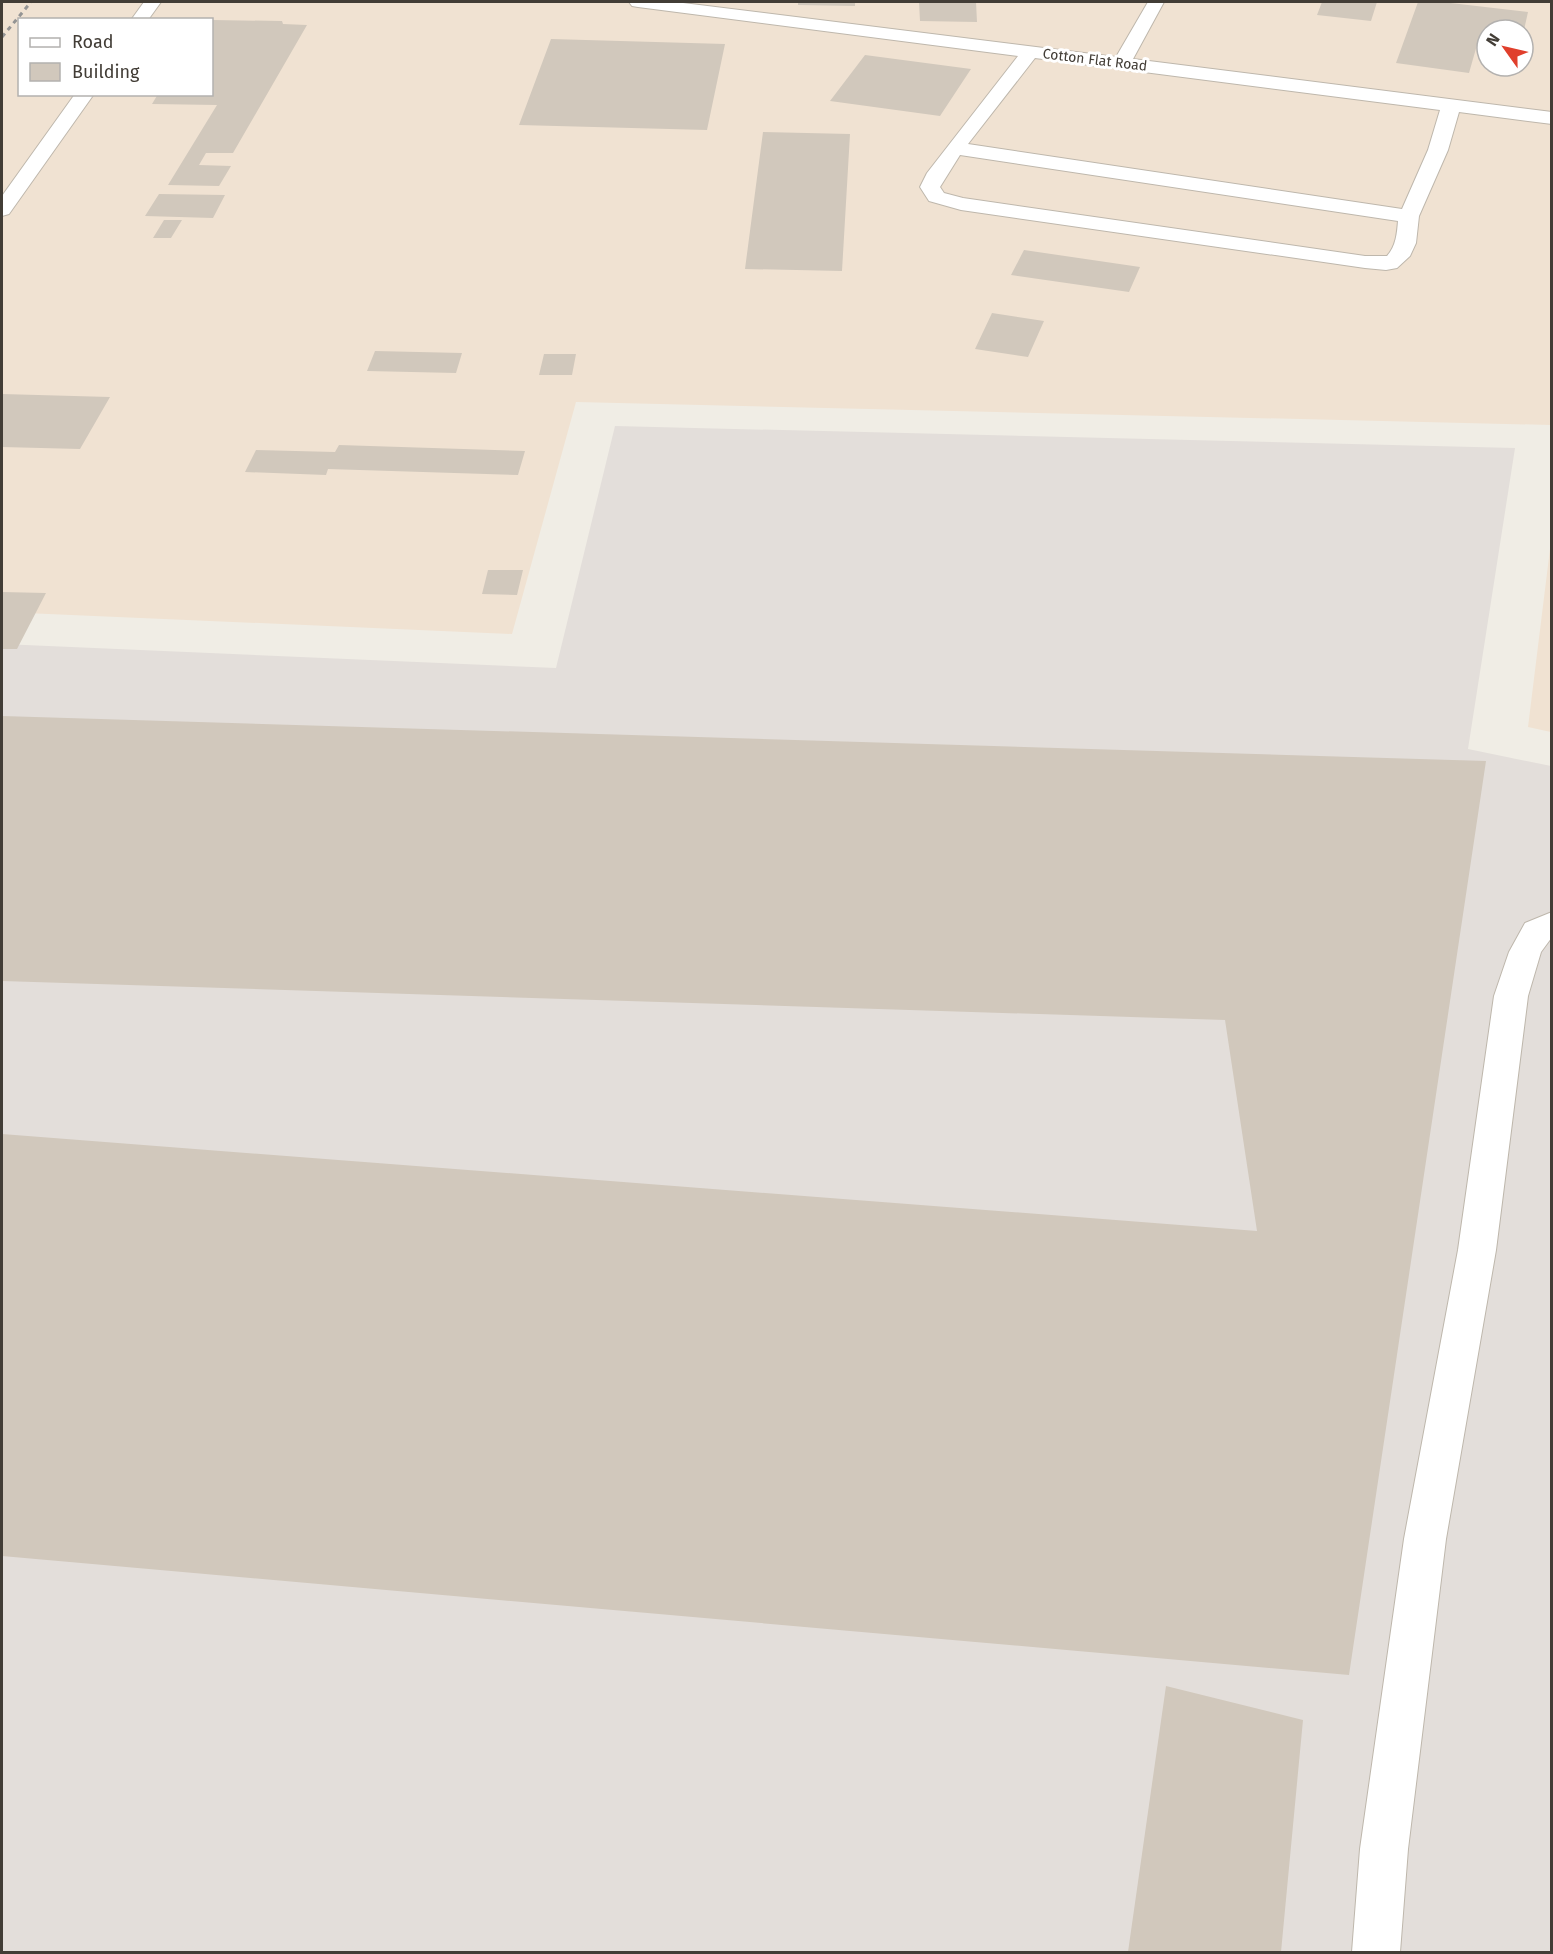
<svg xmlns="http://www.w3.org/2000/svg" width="1553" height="1954" font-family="'Fira Sans',sans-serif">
  <rect width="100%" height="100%" fill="#f0ede5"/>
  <!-- commercial -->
  <path fill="#f0e2d2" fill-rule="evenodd" d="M2,2h1549v423l-975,-23 -64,232 -510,-22zM20,20h192v74h-192zM1487,30h36v36h-36z
    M1551,541l1,191h-1l-23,-5z"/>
  <!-- industrial -->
  <path fill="#e3deda" d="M615,426l900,22 -47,301 83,17v1186h-1549v-1308l554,24z"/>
  <!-- building -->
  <path fill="#d1c8bc" d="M798,2h57v4l-57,-1z
    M919,2h57l1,20 -57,-1z
    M1322,2h55l-6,19 -54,-6z
    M1418,2h24l86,10 -4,18h-37v9l-8,-1 -10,35 -73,-10z
    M212,20l70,1 1,3 24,1 -74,128h-27l-7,12 32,1 -12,20 -51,-1 49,-80 -65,-1 6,-10h54z
    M551,39l174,5 -18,86 -188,-5z
    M865,55l106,14 -31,47 -110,-15z
    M763,132l87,2 -8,137 -97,-2z
    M159,194l66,1 -12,23 -68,-2z
    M164,220h18l-11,18h-18z
    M1024,250l116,17 -11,25 -118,-17z
    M992,313l52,8 -16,36 -53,-8z
    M375,351l87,2 -6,20 -89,-2z
    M544,354h32l-4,21h-33z
    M2,394l108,3 -30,52 -78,-2z
    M339,445l186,6 -7,24 -190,-6 -2,6 -81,-3 11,-22 79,2z
    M488,570h35l-6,25 -35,-1z
    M2,592l44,1 -29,56h-15z
    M2,716l1484,45 -137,914 -1347,-119v-422l1255,97 -32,-211 -1223,-39z
    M1166,1686l137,34 -22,232h-153z"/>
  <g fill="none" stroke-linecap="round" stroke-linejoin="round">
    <defs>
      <path id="minor" d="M144,2h17l-13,18h-17z
        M629,2h46l441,55 32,-55h16l-31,57 419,53v12l-93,-12 -11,38 -29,66 -3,27 -6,13 -13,12 -11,2 -21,-2 -404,-58 -32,-9 -9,-14 7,-14 91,-117 -380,-49 -6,-1zM1035,58l405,52 -12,40 -26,59 -434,-65zM960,155l438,66c-1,12 -2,25 -11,35h-22l-402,-58 -19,-5 -4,-6z
        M75,94h19l-85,120 -7,2v-20z
        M1552,912v25l-11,15 -13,44 -32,254 -50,289 -38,310 -8,103h-48l8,-103 44,-310 54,-289 36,-254 15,-44 16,-29z"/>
    </defs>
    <!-- minor casing -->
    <use href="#minor" stroke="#beb7ac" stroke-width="2"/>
    <!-- minor -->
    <use href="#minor" fill="#fff" fill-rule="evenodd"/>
    <!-- rail -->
    <path stroke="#949494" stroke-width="3" stroke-dasharray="4.5 4.5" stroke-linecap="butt" d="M2,37l29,-35"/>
  </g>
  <g text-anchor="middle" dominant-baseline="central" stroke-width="6" stroke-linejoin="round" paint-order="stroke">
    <!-- far-street labels -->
    <g font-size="14" fill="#423d36" stroke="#fff">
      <text transform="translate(1095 60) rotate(7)">Cotton Flat Road</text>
    </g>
  </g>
  <!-- border -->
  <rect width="1553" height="1954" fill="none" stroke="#423d36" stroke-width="6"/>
  <!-- legend -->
  <rect x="18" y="18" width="195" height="78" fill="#ffffff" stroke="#b3b1af" stroke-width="1.5"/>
  <rect x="30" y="38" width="30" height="9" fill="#ffffff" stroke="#b3b1af" stroke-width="1.5"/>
  <text x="72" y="48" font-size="18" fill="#423d36">Road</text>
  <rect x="30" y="63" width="30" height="18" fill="#d1c8bc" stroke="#b3b1af" stroke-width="1.5"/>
  <text x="72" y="78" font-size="18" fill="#423d36">Building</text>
  <!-- north arrow -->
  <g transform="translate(1505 48) rotate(304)"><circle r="28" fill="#ffffff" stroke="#b3b1af" stroke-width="1.5"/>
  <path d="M0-4.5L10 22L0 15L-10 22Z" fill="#e03f2c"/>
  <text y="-9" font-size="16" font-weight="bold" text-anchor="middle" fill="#423d36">N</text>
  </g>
</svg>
